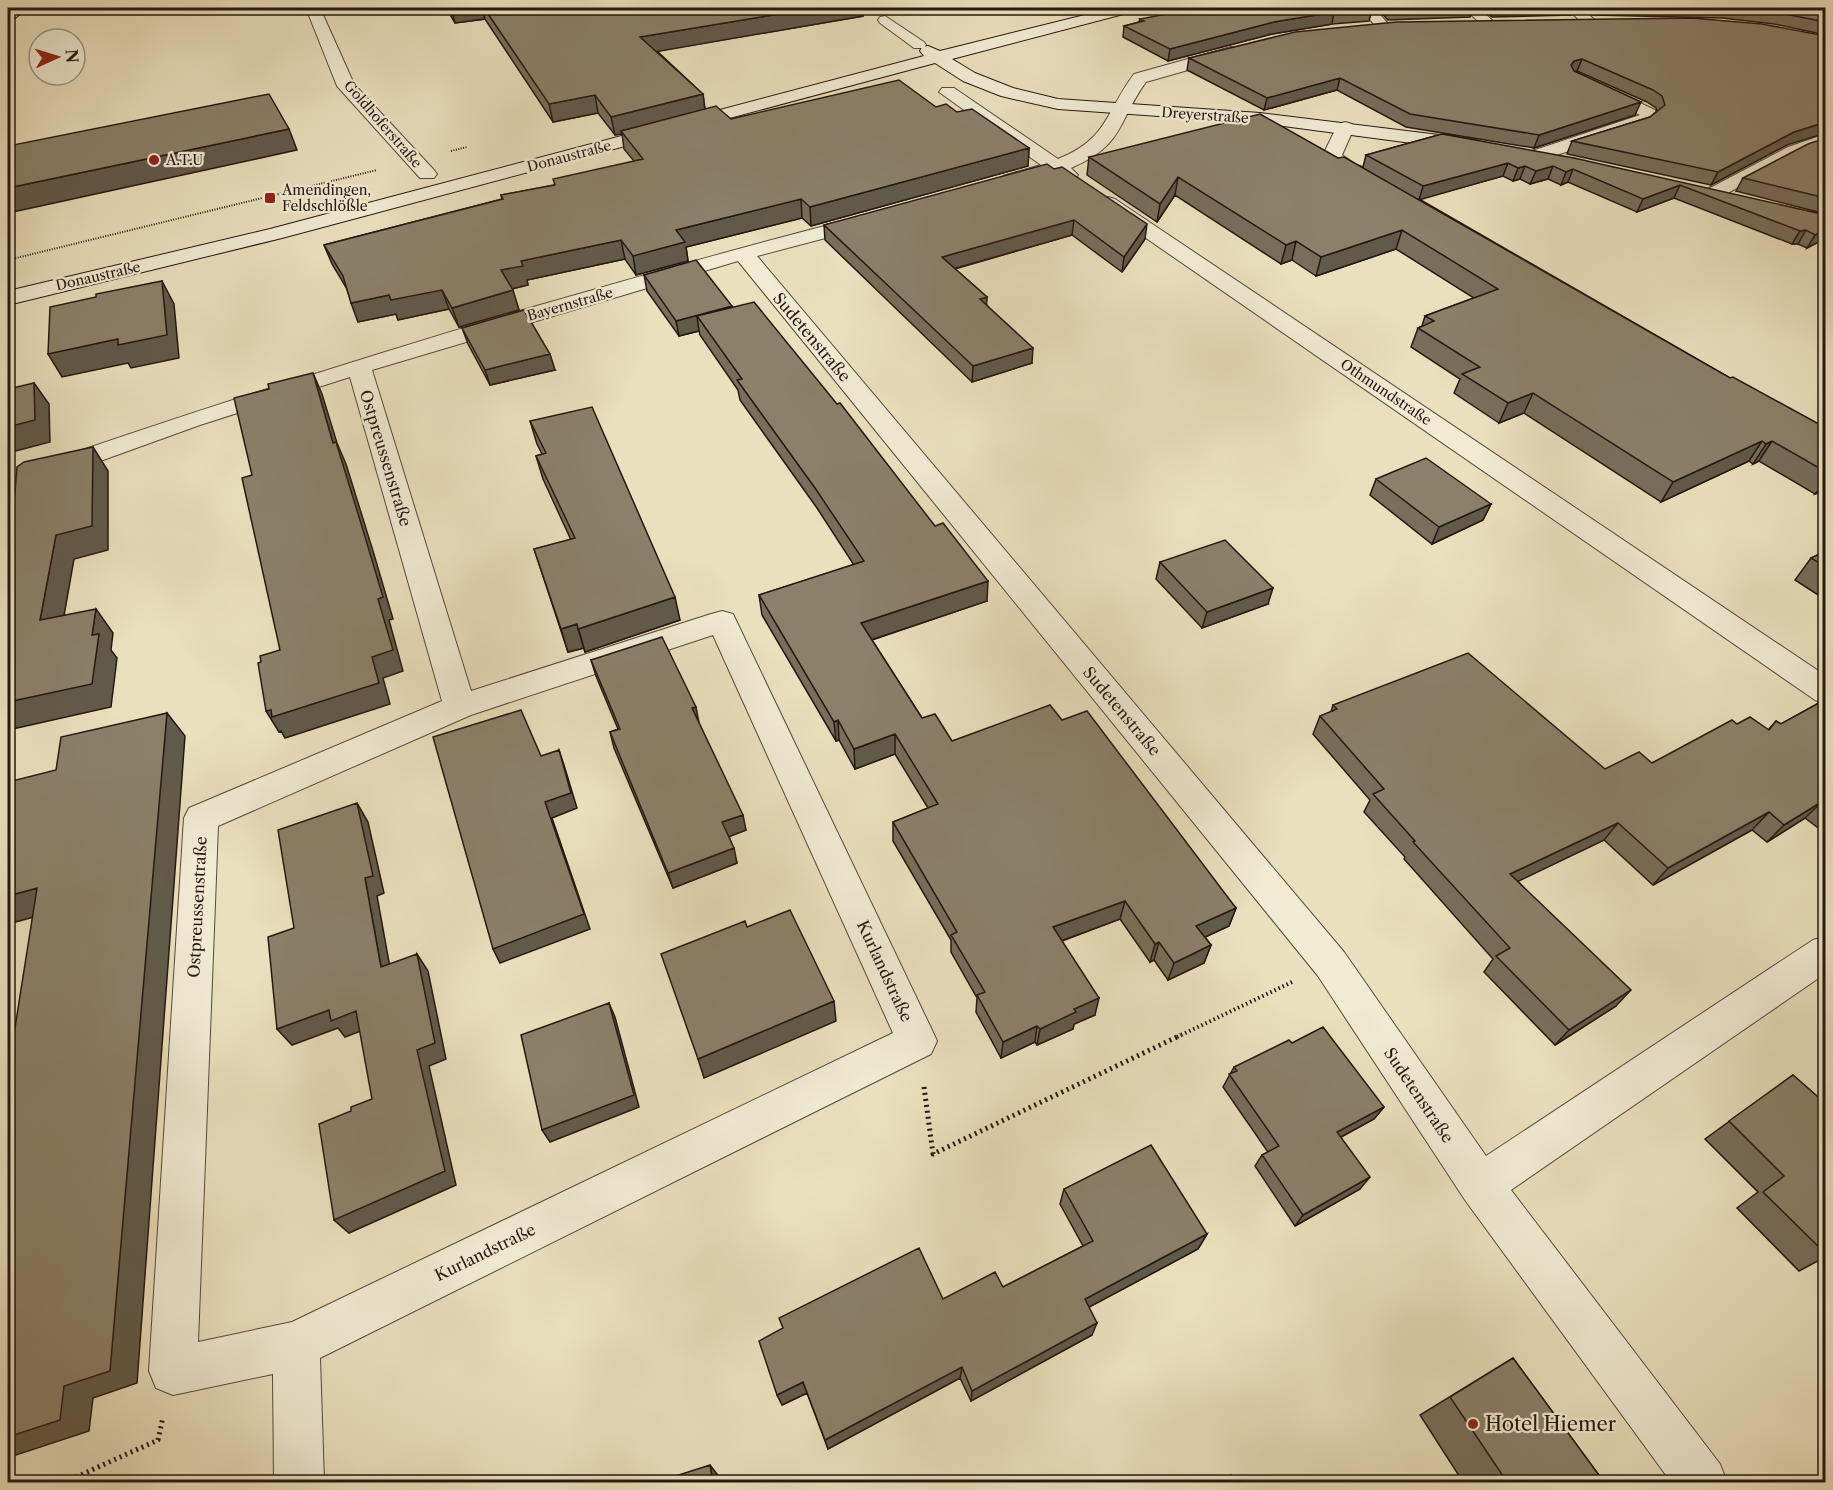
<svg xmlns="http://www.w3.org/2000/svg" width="1833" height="1490" font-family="'Libre Caslon Text',serif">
  <rect width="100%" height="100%" fill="#eae0bd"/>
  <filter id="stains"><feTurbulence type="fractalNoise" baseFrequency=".00333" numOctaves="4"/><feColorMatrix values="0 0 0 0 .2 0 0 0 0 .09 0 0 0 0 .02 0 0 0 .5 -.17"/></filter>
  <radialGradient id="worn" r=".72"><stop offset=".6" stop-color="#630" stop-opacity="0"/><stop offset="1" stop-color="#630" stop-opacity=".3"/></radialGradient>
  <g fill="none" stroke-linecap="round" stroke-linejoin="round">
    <defs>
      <path id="lane" d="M1360,8h14l18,20 -2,3h-10z
        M1464,8h15l17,16 -7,4 -5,-1z
        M1566,8h15l16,14 -2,3h-10z
        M885,16l39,26 2,3 -2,3h-10l-34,-25 -2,-3 2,-3z
        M1602,85l53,25 2,7 -13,10 -100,32h-12l-3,-4 3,-4 108,-36 -44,-22 -2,-3z
        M1826,134v11l-26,10 -80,42h-12l-3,-4 3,-4 80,-42z"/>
      <path id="street" d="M306,8h14l34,76 80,86 3,4 -3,4h-14l-83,-92z
        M1231,47l6,1 2,4 -2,4 -91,26c-29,40 -21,63 -75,86l7,7 -3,4 -7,2 -14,-7 -44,12 -7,-2 -3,-4 3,-4 38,-11 -102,-73 3,-4h12l104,71c50,-20 47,-46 76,-85z
        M1345,122l7,2 2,4 -12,27 31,21 3,4 -3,4h-14l-37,-27 14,-29 2,-4z
        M1108,197l7,2 711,477v28l-11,-4 -714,-493 -3,-4 3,-4z
        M868,215l7,2 3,4 -3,4 -118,31 587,696 142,204 327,-216 13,-4v37l-315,217 209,274 7,18h-56l-206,-282 -147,-224 -580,-715 -366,109 99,321 240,-77 11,-3 11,3 198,414 6,13 -6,13 -611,304 4,124h-50l-1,-108 -100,21 -17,-7 -7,-17 35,-553 5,-10 253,-107 -92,-324 -150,48 -155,56 -27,17 -10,2v-19l19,-12c170,-59 341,-113 513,-164 109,-31 218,-63 328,-90zM713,635l180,398 -601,289 -94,20 20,-516 253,-111z"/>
      <path id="secondary" d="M1113,8h24l-2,3 -183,48 23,14 38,15 45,11 202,14 212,26 7,2 2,4 -2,4 -7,2 -212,-28 -202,-14 -57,-13 -38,-15 -28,-18 -653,175 -274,67v-14l262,-62 654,-173 -4,-5 2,-4 6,-1 12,5z"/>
      <path id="highway" d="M10,8h17l-13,11 -6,2v-12z"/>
    </defs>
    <!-- lane casing -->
    <use href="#lane" stroke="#56493c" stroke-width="2"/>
    <!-- street casing -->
    <use href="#street" stroke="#56493c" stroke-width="2"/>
    <!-- secondary casing -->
    <use href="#secondary" stroke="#251711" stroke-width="2"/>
    <!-- highway casing -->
    <use href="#highway" stroke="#251711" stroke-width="2"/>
    <!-- path-far2 -->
    <path stroke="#251711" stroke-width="2" stroke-dasharray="1 1.5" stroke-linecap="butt" d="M451,151l16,-4
      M8,260l369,-90"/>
    <!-- path-far1 -->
    <path stroke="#251711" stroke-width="4" stroke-dasharray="1.5 3" stroke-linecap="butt" d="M1177,1037l115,-55"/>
    <!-- path -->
    <path stroke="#251711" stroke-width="5" stroke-dasharray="2 4" stroke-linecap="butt" d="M924,1087l9,67 248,-119
      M65,1482l93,-42 5,-23"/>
    <!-- lane -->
    <use href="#lane" fill="#f1ebd4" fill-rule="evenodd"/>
    <!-- street -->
    <use href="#street" fill="#f1ebd4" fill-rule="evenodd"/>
    <!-- secondary -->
    <use href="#secondary" fill="#f1ebd4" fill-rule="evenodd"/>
    <!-- highway -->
    <use href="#highway" fill="#eae0bd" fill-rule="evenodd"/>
  </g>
  <!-- wall -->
  <path fill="#786e5b" stroke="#251711" stroke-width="1.5" d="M446,8h442l-25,4v4l-206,35 46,43 2,15 26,10 205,-12 21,5 72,36 -1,18 -217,60 -9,-8 -116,29 2,14 -52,14 -11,-16 -98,21 1,5 -16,4 7,21 -60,17 -10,-18 -51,11 -2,-6 -38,8 -11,-33 -15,-25 -8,-19 178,-46 -1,-4 53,-10 80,-24 -10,-12 -2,-15 -7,1 -17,-22 -45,9 -68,-103 -30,4z
    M1377,8h96l-3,9 -82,3z
    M1481,8h93l-3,7 -79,2z
    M1583,8h243v27l-52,-11 -52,-6 -129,-3z
    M1372,10l-3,11 -37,3 -60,10 -104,27 -45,-24 1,-11 15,-4 1,-3z
    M1826,36l-39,109 -76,40 -144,-31 5,-13 78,-24 7,-6 -1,-3 -9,-6 -70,-31h-2l60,44 -101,33 -128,-21 -69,-37 -73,20 -77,-40 2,-12z
    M1442,134l384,81v23l-19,10 -9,-4h-6l-118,-46 -37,14 -69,-30 -7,3 -13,-6 -18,5 -10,-5 -7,2 -10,-5 -84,23 311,179 96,50v62l-11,4 -56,-33 -6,3 -4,-3 -88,41 -137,-89 -25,10 -45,-30 6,-14 -49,-32 7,-19 4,-2 3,-10 49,-18 -78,-49 -80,27 -24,-16 -11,4 -106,-69 -18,27 -70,-47 2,-18 249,1 25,9 3,-12z
    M1826,138v76l-90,-23 7,-13z
    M1054,169l91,70 -23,33 -50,-37 -117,34 32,28 -1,7 46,59 -60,19 -147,-142 -1,-15z
    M644,275l88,32 255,294 -115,39 50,78 30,23 110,-21 174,188 -7,18 -24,11 6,8 -7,18 -36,17 -14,-20 -4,2 -30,-43 -58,22 33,74 -21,9 -1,5 -36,16 -2,-3 -34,16 -25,-46 1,-14 -26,-46v-12l-58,-99v-19l35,-14 -33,-54 -40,15 -16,-29 -3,1 -74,-126 -3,-20 95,-30 -37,-57 -77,-108 -2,-10 -38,-55 -1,-4 -20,5 -32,-45z
    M462,328l93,42 -65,15 -22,-41z
    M530,421l150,199 -95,32 -1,-4 -16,4 -34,-103 37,-9 -28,-61 -7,-23 6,-2 -5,-10z
    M1376,479l115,25 -8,16 -51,24 -62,-49z
    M1826,551v49l-31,-20 16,-22z
    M1160,562l108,42 -66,24 -46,-49z
    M591,660l108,63 47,107 -17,6 8,27 -64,25 -59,-140 -4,-16 8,-3 -22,-53z
    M1826,699v135l-21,-16 -38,24 -15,-12 -99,55 -49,-45 -86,41 98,125 -61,39 -71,-73 9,-13 -89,-100 1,-2 -41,-45 6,-12 -57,-66 7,-18 11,-4 2,-7 272,64 47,-6 85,-39 31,6 8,-9 5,3z
    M1292,1043l92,64 -10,12 -33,18 19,52 -65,37 -40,-60 7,-11 6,-3 -45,-65 11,-20z
    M1793,1075l33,29v154l-1,-1 -26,14 -62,-63 21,-16 -53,-53z
    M1064,1189l143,45 -9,15 -109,58 3,28 -121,66 -11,-23 -132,71 -21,-56 -25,12 161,-106 60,-12 80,-41 -23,-42z
    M1513,1358l91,124h-141l-43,-67z"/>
  <!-- shaded-wall -->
  <path fill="#615a4a" stroke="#251711" stroke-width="1.5" d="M451,8h31l3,11 -30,4z
    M815,8h73l-25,4v4l-220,38 -3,-17z
    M1334,12l-2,12 -60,10 -104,27 2,-12 104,-27z
    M1582,59l-5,12 -8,2 2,-8 3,-4z
    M1340,78l-3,12 -73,20 3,-12z
    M703,94l2,17 -84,20 1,3 -7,1 -4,-18z
    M595,95l3,18 -45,9 -4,-18z
    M1641,102l-6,13 -101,33 5,-13z
    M1826,122v11l-39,12 -76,40 7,-13 76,-40z
    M289,129l8,21 -289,63v-25z
    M1029,148l-1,18 -217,60 -1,-19z
    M1508,163l-5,13 -84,24 4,-14z
    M1525,166l-5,13 -7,2 5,-13z
    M1553,166l-5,13 -18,5 6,-13z
    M1573,169l-5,13 -7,3 5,-13z
    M1178,177l-3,18 -18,27 3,-18z
    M1680,185l-6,13 -37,14 6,-13z
    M801,199l1,19 -116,29 2,14 -52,14 -3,-19 43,-26z
    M1074,220l-2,15 -130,37v-15z
    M1147,224l-2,15 -23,33 2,-15z
    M1826,229v9l-19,10 8,-13z
    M1402,230l-6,19 -80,27 5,-19z
    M1806,230l-8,14h-6l8,-13z
    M621,240l4,19 -98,21 1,5 -21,5 -6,-20 20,-9z
    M1296,241l-4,19 -11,4 5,-19z
    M162,281l12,23 5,54 -48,10 -3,-5 -66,14 -14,-23z
    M442,290l7,19 -51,11 -2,-6 -38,8 -7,-19 38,-8z
    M513,290l6,20 -60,17 -7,-19z
    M987,297l-1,15 -6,-13z
    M732,306l2,15 -37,-5 2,15 -20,5 -3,-15z
    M1033,348l-1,15 -60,19 1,-16z
    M550,354l5,16 -65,15 -5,-15z
    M313,373l9,21 15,49 9,21 27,87 20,68 -4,1 14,51 -20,7 7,26 -105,34 -4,-7 -2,1 -13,-21 106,-54 -39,-214z
    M34,383l15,21 1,38 -42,11v-26z
    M1533,393l-9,20 -25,10 9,-20z
    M1762,441l-13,20 -88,41 12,-20z
    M1772,441l-13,20 -6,3 13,-20z
    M93,447l15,24v79l-34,9 -15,85 -19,-24 16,-85z
    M1826,481v9l-11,4z
    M1491,504l-8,16 -51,24 7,-17z
    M988,581l-1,20 -125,42 -1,-20z
    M1273,588l-5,16 -66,24 5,-16z
    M675,597l5,23 -95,32 -7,-23z
    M96,609l17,24 -2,17 6,8 -6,49 -103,23v-28l84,-67z
    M577,624l7,24 -16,4 -7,-23z
    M696,707l3,16 -7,-15z
    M167,713l18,23 -48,647 -44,15 -4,33 -73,24 -8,-2v-16l56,-51z
    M838,720l1,20 -3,1 -2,-19z
    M895,734v20l-40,15 -1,-20z
    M559,750l5,15 13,43 -25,10 38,111 -90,34 -7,-14 52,-147z
    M1823,801l-18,17 -38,24 17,-17z
    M357,803l11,19 16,71 -7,3 16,88 -12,-17 -16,-89z
    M1769,812l-17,18 -99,55 15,-17z
    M743,815l3,15 -20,8 -4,-16z
    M1618,823l-14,17 -106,51 12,-17z
    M734,848l3,15 -64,25 -5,-15z
    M37,888l23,22 -52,14v-28z
    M1125,901l-5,18 -70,26 3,-18z
    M1236,908l-7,18 -39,18 6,-18z
    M1159,942l-5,18 -4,2 5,-18z
    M1211,945l-7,18 -36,17 6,-17z
    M417,954l11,17 18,88 -17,7 27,119 -107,48 -15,-13 83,-170z
    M1631,990l-15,16 -61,39 14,-15z
    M1099,998l-4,17 -21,9 -1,5 -36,16 3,-16 34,-20z
    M834,1001l2,20 -132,57 -6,-19z
    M609,1003l6,14 24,90 -89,35 -8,-12z
    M329,1010l27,1 13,17 -24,9 -7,-9 -46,17 -15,-16z
    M1037,1026l-2,16 -34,16 2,-16z
    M1384,1107l-10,12 -46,25 9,-12z
    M1370,1177l-10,12 -65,37 8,-11z
    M1207,1234l-9,15 -118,63 5,-13z
    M1097,1323l-5,12 -121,66 1,-10z
    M962,1367l-2,11 -132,71 -3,-9z
    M803,1382l4,11 -25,12 -5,-10z
    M710,1465l7,9 2,8h-6z"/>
  <!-- building -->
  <path fill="#8b806a" stroke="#251711" stroke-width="1.5" d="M484,8h331l-175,29 63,57 -92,23 -16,-22 -46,9z
    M1198,8h172l2,2 -38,2 -60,10 -104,27 -46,-23 20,-5 -4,-2z
    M1390,8h29l-28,1z
    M1736,8h90v14l-46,-9z
    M1692,18l70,6 64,12v86l-32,10 -76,40 -146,-31 78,-24 15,-12 -3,-9 -9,-6 -71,-31 -8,2 -3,4 3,6 67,31 -102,33 -129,-21 -70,-36 -73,20 -78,-40 106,-26 101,-10z
    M899,80l37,27 10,-3 11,8 15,-3 57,39 -219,59 -9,-8 -125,31 9,12 -52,14 -12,-16 -100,21 2,5 -22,4 12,20 -61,18 -10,-18 -51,10 -2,-5 -38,8 -8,-27 -19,-31 179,-46 -2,-4 54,-10 -2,-6 90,-20 -22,-28 95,-25 15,13z
    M269,94l20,35 -281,59v-42z
    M1260,114l78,44 6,-1 386,221 3,-1 93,51v44l-54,-31 -6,3 -4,-3 -89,41 -140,-89 -25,10 -46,-29 18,-7 -62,-39 16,-7 -9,-5 73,-27 -96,-59 -81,27 -25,-16 -10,4 -108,-68 -18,27 -71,-47z
    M1442,134l132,24 252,57v14l-11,6 -9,-5 -6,1 -120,-46 -37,14 -70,-30 -7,3 -13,-6 -17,5 -11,-5 -7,2 -10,-5 -85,23 -57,-31z
    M1826,138v60l-83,-20 65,-34z
    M1047,164l7,5 8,-2 85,57 -23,33 -50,-37 -132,37 45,40 -7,2 53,49 -60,18 -149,-141z
    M696,260l36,46 -56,15 -32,-46z
    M162,281l5,54 -49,10v-6l-70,15 2,-47 46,-10v-3z
    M754,302l83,102 3,-1 95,123 8,-3 45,58 -127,42 61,95 13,-4 17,27 98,-36 12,15 25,-9 149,197 -40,18 15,19 -37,18 -15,-21 -4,2 -30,-43 -72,26 46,71 -25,11 2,3 -36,17 -3,-3 -34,16 -26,-47 8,-3 -34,-57 6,-3 -64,-110 45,-18 -43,-70 -41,15 -16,-29 -4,2 -75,-127 105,-34 -49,-73 -78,-108 5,-1 -45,-63z
    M524,310l26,44 -65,16 -23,-42z
    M313,373l20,70 3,-1 27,88 20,67 -5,2 15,51 -21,7 7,26 -107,34 -1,-7 -5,1 -8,-48 3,-1 -1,-6 20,-6 -38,-172 10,-3 -18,-77 35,-9 -1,-5z
    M34,383l1,37 -27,7v-38z
    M592,407l83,190 -97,32 -1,-5 -16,5 -27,-80 41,-11 -39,-82 10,-3 -16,-32z
    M93,447l-1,79 -36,9 -16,85 56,-11 -4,26 7,-1 -7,50 -84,18v-127l9,-108 7,-5z
    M1426,458l65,46 -52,23 -63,-48z
    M1225,540l48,48 -66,24 -47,-50z
    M1826,551v16l-15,-9z
    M662,637l34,70 -4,1 51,107 -21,7 12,26 -66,25 -58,-141 10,-3 -29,-69z
    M1468,653l137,116 34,-17 13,11 80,-43 5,4 13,-7 19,13 7,-9 5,3 45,-25v104l-3,-2 -39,24 -15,-13 -101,56 -50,-45 -108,51 121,116 -62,40 -73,-74 14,-8 -97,-106 2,-1 -42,-47 11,-5 -64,-73 17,-7 -4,-4z
    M521,710l20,46 18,-6 12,43 -26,9 39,112 -91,35 -60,-212z
    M167,713l-57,658 -46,15 -4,34 -52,17v-365l29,-184 -29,8v-114l48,-12 5,-33z
    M357,803l16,73 -8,2 16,89 36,-13 18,89 -18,7 28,121 -111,49 -15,-96 32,-13v-4l21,-8 -16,-88 -25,10 -2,-11 -52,19 -9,-92 26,-9 -16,-98z
    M790,910l44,91 -136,58 -37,-105 84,-33 2,6z
    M609,1003l25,92 -92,35 -21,-95z
    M1323,1027l61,80 -47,25 33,45 -67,38 -41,-60 17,-9 -50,-72 8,-3 -3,-4 55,-27 3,3z
    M1793,1075l33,29v150l-63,-62 21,-16 -55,-55z
    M1151,1145l56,89 -122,65 12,24 -125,68 -10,-24 -137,73 -22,-58 -26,13 -18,-54 24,-13 -4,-10 140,-70 24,51 52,-27 8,15 90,-46 -29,-52z
    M1513,1358l91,124h-97l-57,-85z
    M710,1465l3,17h-56z
    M1231,1475l4,7h-17z"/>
  <!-- markers -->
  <g fill="#8f2418" stroke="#f1ebd4" stroke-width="2">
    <circle cx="154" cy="160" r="6"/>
    <rect x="264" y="192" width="12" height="12" rx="3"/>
    <circle cx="1473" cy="1424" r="6"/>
  </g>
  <g text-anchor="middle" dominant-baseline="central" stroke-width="4.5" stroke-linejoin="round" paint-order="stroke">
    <!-- far-street labels -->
    <g font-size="14" fill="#251711" stroke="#f1ebd4">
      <text transform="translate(1205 115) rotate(4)">Dreyerstraße</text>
      <text transform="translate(383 124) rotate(49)">Goldhoferstraße</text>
      <text transform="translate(569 156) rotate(-15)">Donaustraße</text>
      <text transform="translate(98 276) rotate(-13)">Donaustraße</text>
      <text transform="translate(570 304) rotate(-16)">Bayernstraße</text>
      <text transform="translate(1386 392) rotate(34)">Othmundstraße</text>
    </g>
    <!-- far-poi labels -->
    <g font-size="14" fill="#251711" stroke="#f1ebd4" text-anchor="start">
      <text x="166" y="160">A.T.U</text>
      <text x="282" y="190">Amendingen,<tspan x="282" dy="16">Feldschlößle</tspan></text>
    </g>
    <!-- street labels -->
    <g font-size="16" fill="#251711" stroke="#f1ebd4">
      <text transform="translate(812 337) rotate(50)">Sudetenstraße</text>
      <text transform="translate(386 458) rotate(73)">Ostpreussenstraße</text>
      <text transform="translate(1122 711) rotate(50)">Sudetenstraße</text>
      <text transform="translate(197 907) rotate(-87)">Ostpreussenstraße</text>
      <text transform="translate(885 971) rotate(65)">Kurlandstraße</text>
      <text transform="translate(1419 1095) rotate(56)">Sudetenstraße</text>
      <text transform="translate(485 1252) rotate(-26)">Kurlandstraße</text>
    </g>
    <!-- near-poi labels -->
    <g font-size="20" fill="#251711" stroke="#f1ebd4" text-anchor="start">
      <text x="1485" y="1424">Hotel Hiemer</text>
    </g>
  </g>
  <!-- margin -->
  <rect width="1833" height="1490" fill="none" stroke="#eae0bd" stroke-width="30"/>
  <rect x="9" y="9" width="1815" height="1472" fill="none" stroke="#251711" stroke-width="3"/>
  <rect x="15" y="15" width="1803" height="1460" fill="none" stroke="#251711" stroke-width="1.5"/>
  <!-- north arrow -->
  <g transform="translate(57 57) rotate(86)"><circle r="28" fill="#f1ebd4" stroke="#9f9686" stroke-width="1.5"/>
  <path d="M0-4.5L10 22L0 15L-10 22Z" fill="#8f2418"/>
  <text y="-9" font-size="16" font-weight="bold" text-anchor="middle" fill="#251711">N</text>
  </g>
  <rect width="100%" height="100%" filter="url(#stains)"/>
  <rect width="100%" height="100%" fill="url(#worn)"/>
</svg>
